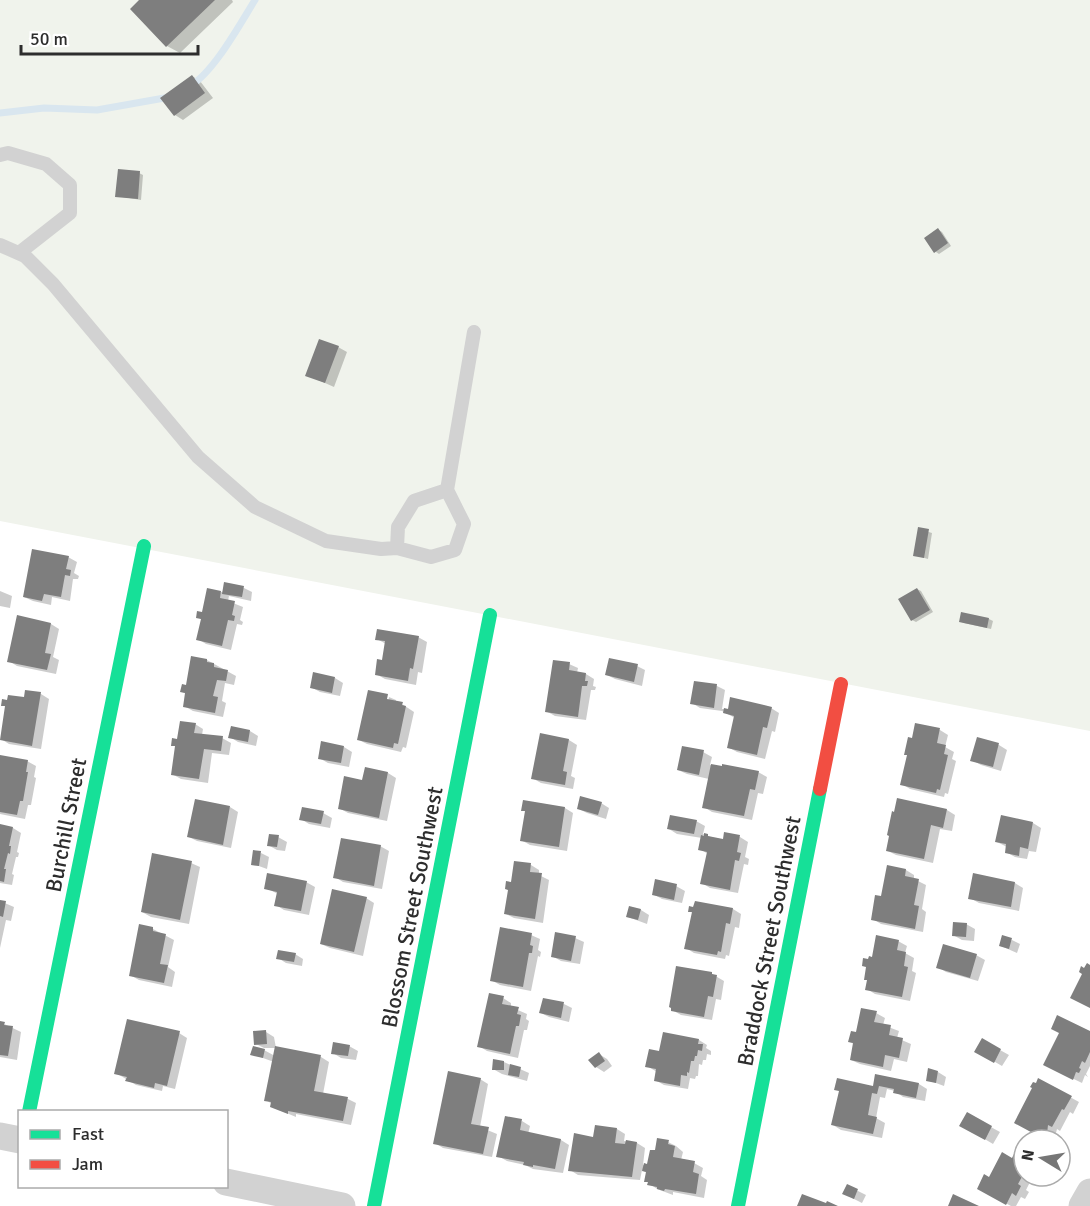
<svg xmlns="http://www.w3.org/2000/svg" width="1090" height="1206" font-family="Signika,sans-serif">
  <rect width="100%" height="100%" fill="#fff"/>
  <!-- green -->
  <path fill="#f0f3ec" d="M0,0h1090v731l-1090,-210z"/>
  <!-- shadow -->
  <path fill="#0003" d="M141,0h91l1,2 -53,51 -13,-7z
    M192,76l8,5 13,17 -30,22 -8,-5z
    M139,173l4,2 -2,25 -24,-4z
    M939,230l3,2 9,14 -12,8 -3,-2z
    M338,347l9,5 -13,35 -27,-12z
    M919,529l13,4 -4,26 -14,-4z
    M68,557l9,5 -3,11 5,3 -1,3h-5l-3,22 -18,-4 -1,8 -18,-4 -9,-4z
    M244,588l8,4 -1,9 -22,-5 -1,5 15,6 -3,13 3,2 -1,3 -5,-1 -6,26 -25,-6 -8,-5 4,-19 -4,-3 5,-3 18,-22z
    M917,589l4,2 12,21 -17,10 -4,-2 -12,-21z
    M0,591l12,5 -2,12 -10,-2z
    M962,614l27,5 4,2 -2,8 -27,-6 -4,-2z
    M18,617l33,7 8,5 -6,28 6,3 -3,14 -39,-8 -8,-5z
    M418,637l9,5 -5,31 -4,-1 -2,13 -31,-6 -9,-5 7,-12 3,-18 -9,-5z
    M207,660l29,16 -2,9 -9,-2 -3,18 4,2 -3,14 -30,-6 -9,-5 3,-12 -5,-2z
    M569,664l9,4 -1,5 9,1 8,5 -1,7 3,1 -1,3h-4l-5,30 -31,-4 -9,-5z
    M637,666l8,4 -3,16 -27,-7 -8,-4z
    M335,678l8,5 -3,13 -20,-4 -9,-5z
    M695,682l22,4 8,4 -3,19 49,-1 8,5 -4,19 -3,-1 -7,28 -28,-7 -9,-5 7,-29 -13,-7 -22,-3 -8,-5z
    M26,691l15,3 8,5 -8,50 -32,-5 -8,-5 5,-32 -3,-2 22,-6z
    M369,691l19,5h-2l1,11 2,-10 7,3v2l6,2 12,8 -8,36 -3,-1 -2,5 -34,-8 -8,-4z
    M195,724l8,5 -1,6 20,3 9,5 -2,12 -17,-2 -4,30 -27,-4 -9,-5z
    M916,725l24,5 8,5 -3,12 9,5 -2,7 4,2 -8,33 -3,-1 -1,4 -34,-8 -8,-5z
    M250,731l8,5 -2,10 -18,-4 -8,-5z
    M541,735l28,5 8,5 -6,31 4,2 -2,11 -32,-6 -9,-5z
    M978,739l21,6 8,5 -6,21 -20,-6 -9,-5z
    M344,747l8,5 -3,15 -21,-4 -9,-5z
    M703,752l9,5 -2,8 48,7 9,5 -4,17 -5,-1 -6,27 -40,-8 -8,-5 5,-28 -22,-5 -9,-4z
    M0,756l27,5 9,5 -2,11 2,1 -5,27h-3l-3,14 -25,-5z
    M388,773l8,5 -9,43 -39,-8 -9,-5 24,-27z
    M898,800l49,10 8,5 -3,16 -12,-2 -7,34 -37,-8 -8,-4z
    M601,803l8,5 -3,11 -19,-6 -8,-4z
    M230,807l8,5 -7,36 -34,-7 -8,-4z
    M565,808l8,5 -6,38 -37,-6 -9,-5 5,-28 -3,-2z
    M323,813l9,5 -2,10 -21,-4 -8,-5z
    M696,821l9,5 -2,8 13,5 8,2 1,-7 15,3 8,5 -3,15 4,2 -1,6 -4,-1 -6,29 -28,-5 -8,-5 6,-29 -8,-5 2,-11 -25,-4 -8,-5z
    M1033,823l8,5 -5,24 -7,-1 -2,8 -12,-2 -9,-5 1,-5 -10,-5z
    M0,826l13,2 8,5 -4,19 2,1 -1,4h-2l-4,17 2,1 -2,10 -12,-2z
    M278,837l9,5 -2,9 -8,-1 -9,-5z
    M380,846l9,5 -7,38 -39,-7 -8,-5z
    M261,853l8,4 -2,12 -14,-5z
    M191,863l9,4 -11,57 -38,-7 -9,-5z
    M515,863l16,2 8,5v5l10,5 -6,43 -29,-5 -8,-4z
    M888,867l18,3 8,5v4l12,6 -4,24 4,3 -3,20 -42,-8 -8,-5 9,-21z
    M975,875l40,8 8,5 -4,23 -40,-8 -9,-5z
    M306,882l9,5 -6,28 -25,-5 -8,-5 2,-11 -12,-6z
    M676,886l9,5 -3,12 -20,-4 -9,-5z
    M366,898l8,5 -11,53 -33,-8 -9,-4z
    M0,901l14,6 -3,14 -5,-1 -6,28z
    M696,903l37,6 8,5 -2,14 -4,-1 -6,29 -3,-1 -1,4 -31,-6 -8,-5 7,-35 -4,-2 6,-2z
    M631,908l10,2 8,5 -2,9 -19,-7z
    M966,924l9,5 -1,12 -12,-1 -9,-5z
    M153,929l21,11 -6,27 7,5 -3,15 -33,-7 -9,-5z
    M531,935l9,4 -2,11 3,2 -1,5 -2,-1 -7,35 -31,-6 -9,-5z
    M575,938l9,4 -4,22 -19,-3 -9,-5z
    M1012,940l8,4 -3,9 -16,-7z
    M898,941l9,5 -2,7 9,5 -2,13 4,2 -6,28 -35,-7 -8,-5 2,-28z
    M295,954l8,5 -1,7 -16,-3 -8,-5z
    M976,955l9,5 -7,21 -32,-9 -8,-5z
    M712,974l12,7 -3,19 -5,-1 -4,21 -31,-5 -9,-5z
    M503,998l8,5v4l16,7 -1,5 3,2 -2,9h-3l-6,28 -31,-7 -8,-5z
    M564,1004l8,4 -3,14 -20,-5 -8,-4z
    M876,1013l9,5 -2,7 16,6 -2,7 14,6 -4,18 -13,-3 -3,12 -31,-7 -9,-4 3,-16 -4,-2z
    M0,1022l21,10 -4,28 -17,-3z
    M266,1032l8,5 2,11h-12l-8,-4z
    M179,1033l8,5 -12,51 -12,-3 -1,5 -26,-6 -20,-12z
    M1090,1033v33l-4,8 2,3 -3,-2 -3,8 -29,-14z
    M699,1040l8,5 -1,3 5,3v4l-4,-1 -1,6h-3l-1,5 -3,-1 -1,12h-2l-1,3 -5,-1 -2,11 -24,-4 -9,-5 2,-8 -10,-6 14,-14z
    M982,1040l27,15 -7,11 -26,-15z
    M349,1046l9,5 -2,9 -15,-2 -8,-5z
    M277,1048l44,9 8,5 -6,32 25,5 8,4 -5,22 -55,-11v3l-24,-10v-3l-6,-4 8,-38 -22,-8 12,-4 11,6z
    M599,1054l8,5 5,7 -8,6 -8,-5z
    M504,1062l25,11 -2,8 -25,-7 -9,-5z
    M938,1072l8,5 -2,9 -16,-6z
    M877,1076l42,8 8,5 -2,12 -22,-4 -8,-6 -8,-2 -2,9 -5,-1 -4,21 9,5 -3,15 -41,-8 -8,-5 7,-34 34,-4z
    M480,1079l8,5 -8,43 17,7 -5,23 -49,-9 -8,-5z
    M1039,1080l40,22 -6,12 -3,-2 -10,19 -3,-2 -2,8 -2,-1 -2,4 -35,-18z
    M967,1114l33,18 -7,12 -32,-19z
    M522,1121l8,5 -2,8 33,6 8,5 -6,28 -30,-4 -8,-4 -18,-4 -9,-5z
    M617,1129l8,5 -1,7 13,2 8,5 -2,17 6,1 7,-14 12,-10 8,4 7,6 -2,8 13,3 9,5 -2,8 6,4 -3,18 -31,-6v3l-16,-6 -11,-8 1,-8 -5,-3 -2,10 -62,-5 -8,-5 25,-32z
    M1024,1156v20h9l-7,14 3,2 -4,7 -4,-2 -5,9h-5l-32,-17 34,-29z
    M848,1186l18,9 -4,8 -10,-5z"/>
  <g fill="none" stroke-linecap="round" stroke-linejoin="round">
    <!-- stream -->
    <path stroke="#d9e6ef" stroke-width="7" d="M190,86c24,-14 50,-62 65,-86
      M0,113l44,-5 53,2 73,-13"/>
  </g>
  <!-- building -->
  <path fill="#7e7e7e" d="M139,0h76l-49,47 -36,-38z
    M192,75l13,18 -31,23 -14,-18z
    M118,169l22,2 -2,28 -23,-2z
    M938,228l10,15 -14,10 -10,-15z
    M319,339l20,7 -14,37 -20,-7z
    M918,527l11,2 -5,29 -11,-2z
    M32,549l37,7 -3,13 5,1 -1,6 -5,-1 -4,22 -17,-3 -2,7 -19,-4z
    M224,582l20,4 -2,11 -20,-3z
    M207,588l14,3 -1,7 15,3 -3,14 3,1 -1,5 -6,-1 -6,26 -26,-6 5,-21 -5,-1 1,-7 5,1z
    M917,588l13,22 -19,11 -13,-22z
    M961,612l28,6 -2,10 -28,-6z
    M17,615l34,8 -6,30 6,1 -4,16 -40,-8z
    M377,629l42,7 -6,33 -3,-1 -2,13 -33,-6 2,-16 5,1 3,-19 -10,-1z
    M191,656l16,3v3l7,1v4l14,3 -2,11 -9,-1 -4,16 5,1 -3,16 -32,-6 2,-14 -5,-1 2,-8 4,1z
    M609,658l29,6 -4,18 -29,-7z
    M553,660l17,2 -1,8 17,3 -1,8h3l-1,5h-5l-4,31 -33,-5z
    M313,672l22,5 -3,16 -22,-5z
    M694,681l23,3 -3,24 -24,-4z
    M25,690l16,2 -9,54 -32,-6 5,-34h-4l1,-7 5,1 1,-5 16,2z
    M368,690l20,4 -1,5 16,3 -1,3 4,1 -8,38 -4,-1 -1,5 -36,-8z
    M730,697l42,10 -5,21 -4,-1 -6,28 -30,-7 7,-32 -11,-3 1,-5 4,1z
    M180,721l16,2 -2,10 29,3 -2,15 -17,-2 -5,30 -28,-4 4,-29h-4l1,-8 5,1z
    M915,723l25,5 -3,15 9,2 -2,9 4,1 -8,35 -3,-1 -1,4 -36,-8 7,-30h-3l4,-18 4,1z
    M231,726l19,4 -2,12 -20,-4z
    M540,733l29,6 -6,32 4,1 -2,13 -34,-6z
    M977,737l22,6 -6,24 -23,-6z
    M321,741l23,5 -3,17 -23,-4z
    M682,746l22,4 -5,25 -22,-5z
    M0,755l28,5 -2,12h2l-5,29h-3l-3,14 -17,-3z
    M711,764l11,2v-2l37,7 -4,19 -5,-1 -6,27 -42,-8z
    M365,767l23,5 -9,46 -41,-9 6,-33 18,4z
    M580,796l22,6 -4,13 -21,-6z
    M897,798l50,11 -4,19 -12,-3 -7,34 -38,-8 3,-15 -2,-1 5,-24 2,1z
    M195,799l35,7 -7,39 -36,-8z
    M523,800l42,7 -6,40 -39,-6 5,-30h-4z
    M302,807l22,4 -3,13 -22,-4z
    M670,815l27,5 -3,14 -27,-5z
    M1001,815l32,7 -5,27 -8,-2 -1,9 -14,-3 1,-9 -11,-2z
    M0,824l13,3 -4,19h2l-1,8 -2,-1 -4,16h2l-2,13 -4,-1z
    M724,832l16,3 -3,17 4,1 -2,8 -4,-1 -5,30 -30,-6 7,-32 -9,-2 3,-15 3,1v-3l4,1v2l15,3z
    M269,834l10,1 -2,12 -10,-1z
    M341,838l40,7 -7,41 -41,-8z
    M253,850l8,1 -2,15 -8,-1z
    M152,853l40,8 -12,59 -39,-8z
    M514,861l17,2 -1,9 12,1 -7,46 -31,-5 4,-24 -3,-1 1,-8 5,1z
    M887,865l19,4 -1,7 14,3 -5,26 5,1 -4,23 -44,-9 4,-25 6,1z
    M267,873l40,8 -6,30 -27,-5 3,-14 -13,-3z
    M973,873l42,9 -4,25 -43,-8z
    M655,879l22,5 -3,16 -22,-5z
    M332,889l35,8 -13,55 -34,-8z
    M0,900l6,1 -3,16 -3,-1z
    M695,901l38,7 -3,16 -4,-1 -5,29 -3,-1 -1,4 -33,-6 8,-37h-4l1,-6 4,1z
    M629,906l12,3 -3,11 -12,-3z
    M953,922l14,1 -1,14 -14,-1z
    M139,924l14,3v4l13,3 -6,30 8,1 -4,18 -35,-7z
    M500,927l32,6 -2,12 3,1 -1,7h-3l-6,34 -33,-6z
    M555,932l21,4 -5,25 -20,-4z
    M876,935l23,5 -2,10 9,2 -2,14 4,1 -6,30 -37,-7 2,-10h-3l2,-13 -4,-1 1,-8 5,1 1,-3 3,1z
    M1002,935l10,3 -3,11 -10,-3z
    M943,944l34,10 -7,24 -34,-10z
    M278,950l18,3 -2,9 -18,-3z
    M1087,963l3,2v43l-20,-10 12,-24 -3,-2 2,-6 3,2z
    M676,966l36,6v2l5,1 -4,22 -5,-1 -4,21 -33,-6v-3l-2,-1z
    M489,993l15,3 -2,8 17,3 -2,7 4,1 -2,11h-3l-6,28 -33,-7z
    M543,998l21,4 -3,16 -22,-5z
    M861,1008l16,3 -3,11 17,3 -2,10 14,3 -4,20 -14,-3 -2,12 -33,-7 3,-17 -5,-1 3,-11 5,1z
    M1057,1015l33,16v21l-5,11 -3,-2 -3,7 2,1 -2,4 -3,-1 -3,8 -30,-15 16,-32 -8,-4z
    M127,1019l53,12 -13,55 -12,-3 -1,5 -29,-7 2,-4 -13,-3z
    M0,1021l5,1 -1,3 9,1 -5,30 -8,-1z
    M266,1030l1,14 -13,1 -1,-14z
    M663,1032l36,7 -1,5h5l-1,7 -4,-1 -1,6h-2l-1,5h-3l-2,12 -2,-1v4l-6,-1 -1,11 -26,-5 2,-12 -11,-2 4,-18 10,2z
    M982,1038l19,11 -7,14 -20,-11z
    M333,1042l17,3 -2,11 -17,-2z
    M253,1046l12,3 -2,9 -13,-3z
    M275,1046l46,9 -7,36 34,6 -5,24 -55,-10v3l-18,-7 1,-5 -7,-1z
    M599,1052l6,9 -10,7 -7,-8z
    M493,1059l11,2v9h-12z
    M510,1064l11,3 -2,10 -11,-2z
    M928,1068l10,3 -2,12 -10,-2z
    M448,1071l33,7 -10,46 18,3 -6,27 -50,-10z
    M875,1074l44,9 -3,15 -23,-5 1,-4 -15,-3 -2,8 -5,-1 -4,22 9,2 -4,17 -42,-9 8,-34 -5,-1 3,-12 36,8z
    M1038,1078l34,18 -8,14 -2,-1 -10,18 -4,-2 -1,9 -3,-1 -2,5 -28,-15 18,-35 -2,-1 3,-5 3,1z
    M967,1112l25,14 -7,14 -26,-14z
    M505,1116l17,3 -2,11 41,9 -6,30 -22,-4v2l-10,-2 1,-3 -28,-5z
    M595,1125l22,3 -2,15 10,1 1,-4 11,2 -5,35 -64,-6 6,-38 19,4z
    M657,1138l12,2 -1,4 7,2 -2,11 22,4 -2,11 6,2 -3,20 -31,-5 -1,2 -7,-2v-2l-10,-2 1,-3h-4l2,-10 -4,-1 2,-8 3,1 3,-14h5z
    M1016,1150l8,4v19l-6,11 3,2 -5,10 -4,-3 -6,12 -29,-16 7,-15 5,3 13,-25 10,6z
    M847,1184l11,5 -4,10 -12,-5z
    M802,1194l24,9 1,-2 11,5h-41z
    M953,1194l26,12h-31z"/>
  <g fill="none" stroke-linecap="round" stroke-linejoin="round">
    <!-- lane -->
    <path stroke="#d2d2d2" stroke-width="14" d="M0,155l8,-2 38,11 24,21v28l-51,40
      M0,245l25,11 28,28 145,173 57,50 71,34 55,8 16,-1 34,9 24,-7 9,-26 -17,-34 27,-158
      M397,548l1,-21 16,-26 33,-11"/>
    <!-- street -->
    <path stroke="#d2d2d2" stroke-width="27" d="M0,1136l20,4
      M226,1182l116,24
      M1082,1206l8,-14"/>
    <!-- fast -->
    <path stroke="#16e098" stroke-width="14" d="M29,1112l115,-566
      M374,1206l116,-591
      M738,1206l82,-417"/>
    <!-- jam -->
    <path stroke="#f24e42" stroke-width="14" d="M820,789l21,-105"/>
  </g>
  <g text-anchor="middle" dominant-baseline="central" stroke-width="6" stroke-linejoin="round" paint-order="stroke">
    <!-- street labels -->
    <g font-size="22" fill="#2d2d2d" stroke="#fff">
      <text transform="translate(66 825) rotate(-79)">Burchill Street</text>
      <text transform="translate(412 907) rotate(-79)">Blossom Street Southwest</text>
      <text transform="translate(769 941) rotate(-79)">Braddock Street Southwest</text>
    </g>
  </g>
  <!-- legend -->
  <rect x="18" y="1110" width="210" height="78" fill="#ffffff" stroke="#ababab" stroke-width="1.5"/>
  <rect x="30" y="1130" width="30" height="9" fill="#16e098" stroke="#ababab" stroke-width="1.5"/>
  <text x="72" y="1140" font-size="18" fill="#2d2d2d">Fast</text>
  <rect x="30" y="1160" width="30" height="9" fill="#f24e42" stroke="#ababab" stroke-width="1.5"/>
  <text x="72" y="1170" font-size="18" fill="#2d2d2d">Jam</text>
  <!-- north arrow -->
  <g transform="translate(1042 1158) rotate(281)"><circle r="28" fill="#ffffff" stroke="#ababab" stroke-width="1.5"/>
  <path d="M0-4.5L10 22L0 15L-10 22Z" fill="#767676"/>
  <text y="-9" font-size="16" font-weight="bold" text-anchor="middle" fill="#2d2d2d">N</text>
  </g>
  <!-- scale -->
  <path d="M21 45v9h177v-9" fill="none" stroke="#2d2d2d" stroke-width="3"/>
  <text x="30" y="45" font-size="18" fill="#2d2d2d" stroke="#ffffff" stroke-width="4.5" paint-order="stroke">50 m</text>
</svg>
